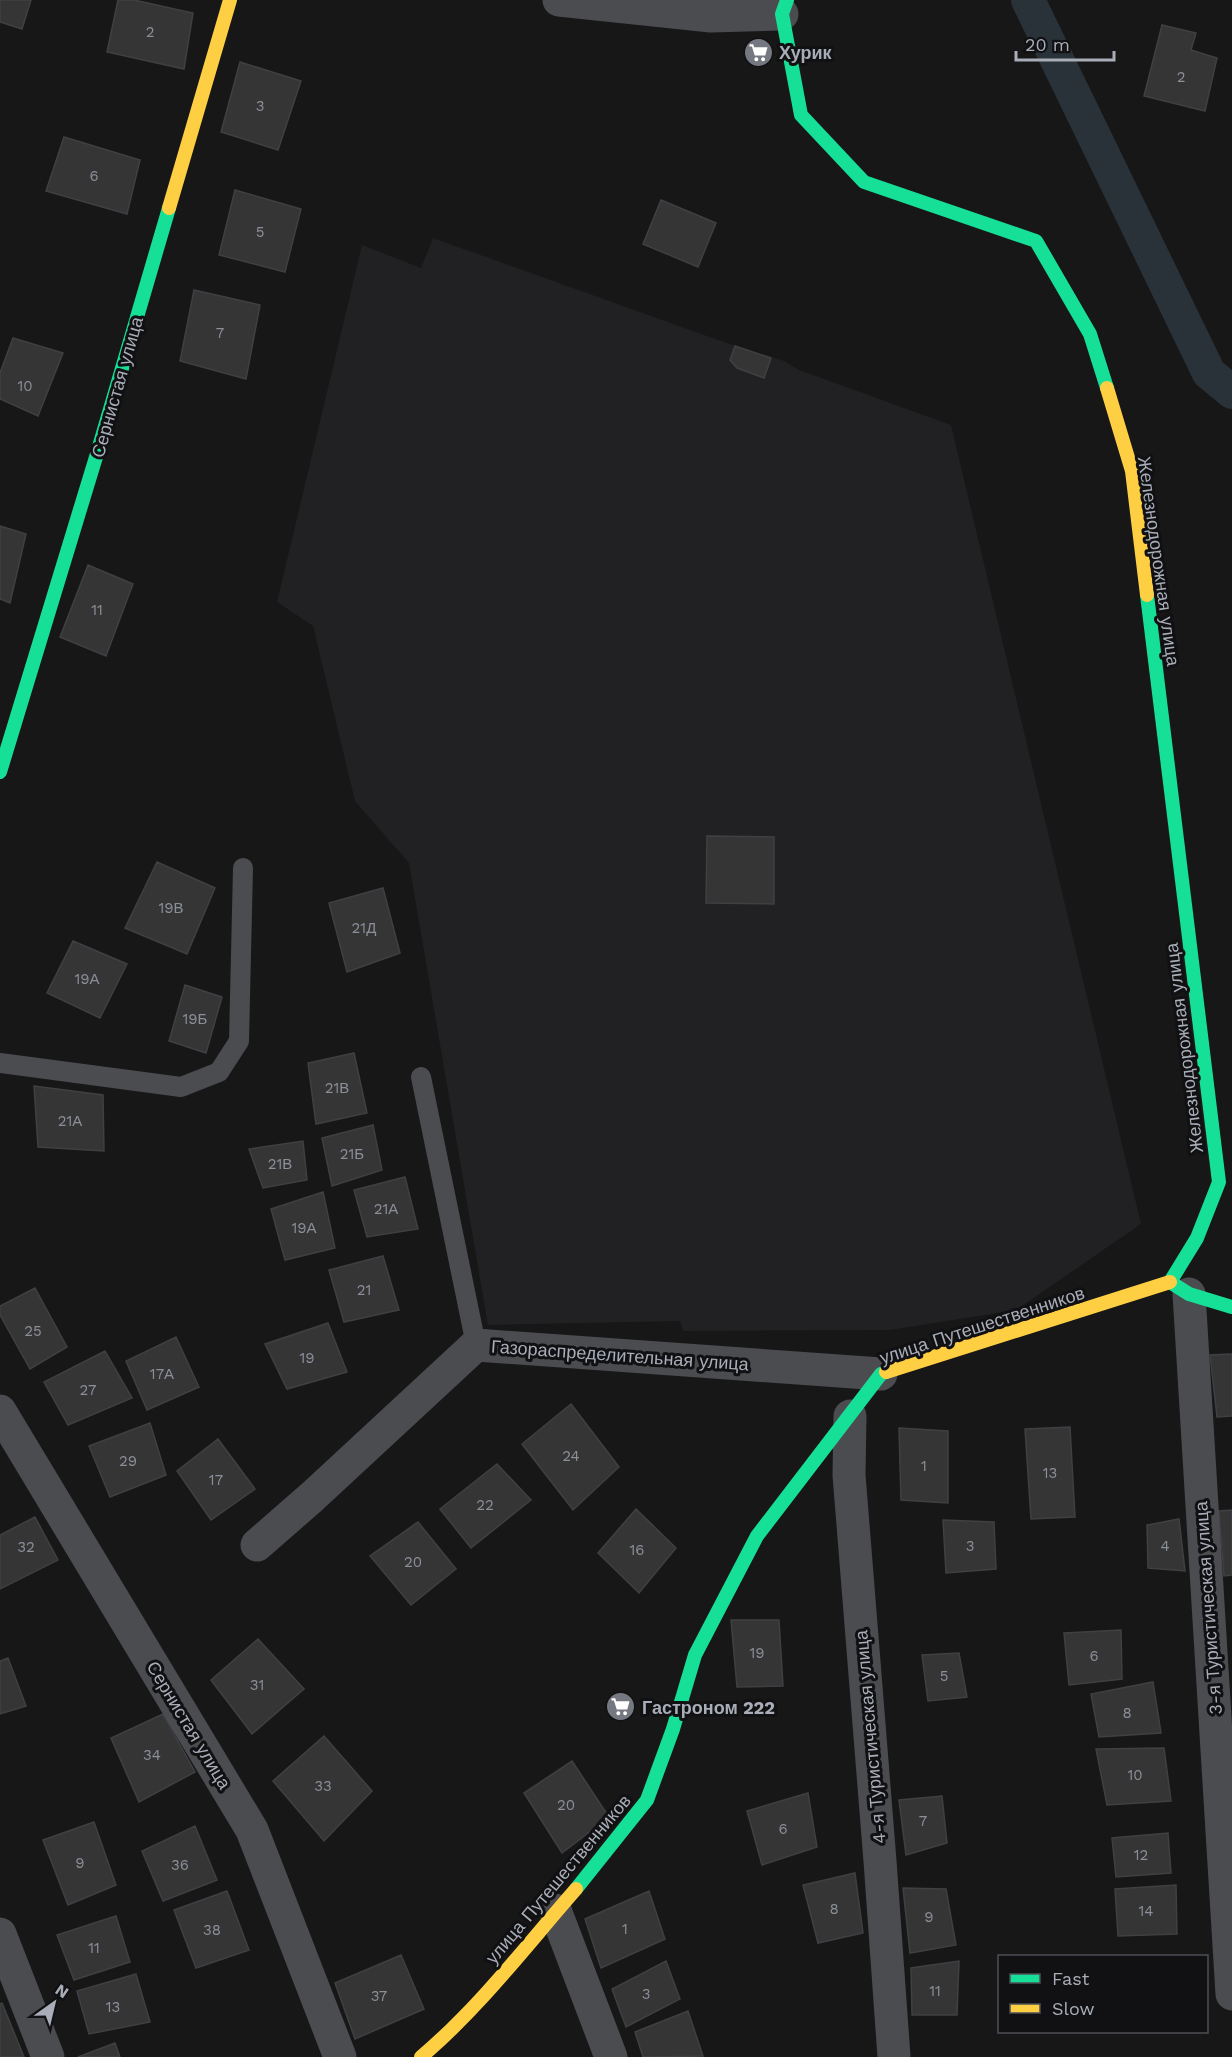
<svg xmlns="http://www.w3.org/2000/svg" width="1232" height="2057" font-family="'Work Sans',sans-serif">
  <rect width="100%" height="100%" fill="#171717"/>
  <!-- built -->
  <path fill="#212123" d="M433,238l285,102 66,21 15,9 152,55 190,799 -125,86 -126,20 -207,1 -3,-10 -192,4 -79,-462 -54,-62 -42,-175 -36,-24 85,-357 59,23z"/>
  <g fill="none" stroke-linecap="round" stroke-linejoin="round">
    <!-- canal -->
    <path stroke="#2a3239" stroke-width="34" d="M1028,0l181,373 23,19"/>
  </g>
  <!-- building -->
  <path fill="#353536" stroke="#3f4043" stroke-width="1.5" d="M0,0h31l-9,29 -22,-7z
    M118,0h16l59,13 -9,56 -77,-17z
    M1162,25l34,8 -5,17 26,8 -12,53 -61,-15z
    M240,62l61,19 -23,69 -57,-18z
    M64,137l76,23 -13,54 -81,-23z
    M235,190l66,19 -16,63 -66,-17z
    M661,200l55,23 -18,44 -55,-23z
    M194,290l66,15 -14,74 -66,-18z
    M13,338l50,15 -25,63 -38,-17v-26z
    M735,346l36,12 -7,20 -27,-10 -7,-8z
    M0,526l26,8 -16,69 -10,-4z
    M88,565l45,19 -27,72 -46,-19z
    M707,836l67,1v67l-68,-1z
    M157,862l58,26 -28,66 -62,-26z
    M383,888l17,65 -53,19 -18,-69z
    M73,941l54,23 -27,54 -53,-25z
    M185,985l37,12 -16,56 -37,-12z
    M354,1053l13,60 -51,11 -8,-61z
    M34,1086l69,9 1,56 -66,-4z
    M373,1125l9,45 -50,16 -10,-48z
    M303,1141l4,39 -44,8 -14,-39z
    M405,1177l13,52 -51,8 -13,-47z
    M323,1192l12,56 -50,12 -14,-51z
    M383,1256l16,54 -55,12 -15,-52z
    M35,1288l32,59 -37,22 -30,-54v-9z
    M328,1323l19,49 -60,17 -22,-45z
    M176,1337l23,50 -52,23 -21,-49z
    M105,1351l27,47 -64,27 -24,-43z
    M1232,1354v62l-15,1 -7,-62z
    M571,1404l48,63 -46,43 -51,-66z
    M150,1423l16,52 -56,22 -21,-51z
    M1070,1427l5,90 -44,2 -6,-90z
    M899,1428l49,3v72l-47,-3z
    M218,1439l37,50 -44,31 -34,-49z
    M497,1464l34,36 -60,48 -31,-39z
    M636,1509l40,39 -37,45 -41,-40z
    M1232,1510v65l-8,1 -5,-65z
    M35,1517l23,43 -58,29v-54z
    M1179,1519l6,52 -37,-3 -1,-43z
    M943,1520l51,2 2,47 -50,4z
    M418,1522l38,47 -45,36 -41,-49z
    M731,1620h48l4,66 -46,1z
    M1121,1630l1,49 -53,6 -5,-52z
    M258,1639l46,50 -52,45 -41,-54z
    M959,1653l8,44 -39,4 -6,-46z
    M8,1658l18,48 -26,8v-53z
    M1153,1682l8,51 -62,4 -8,-43z
    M163,1714l32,58 -56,30 -28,-64z
    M324,1736l48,55 -48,50 -51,-60z
    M1164,1748l7,53 -64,4 -11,-56z
    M572,1761l37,56 -47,36 -38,-60z
    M808,1793l9,54 -55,18 -15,-54z
    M942,1796l5,47 -41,12 -7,-55z
    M94,1822l22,63 -48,20 -25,-65z
    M195,1826l22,54 -54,21 -21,-50z
    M1168,1833l3,40 -55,4 -4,-39z
    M855,1873l8,60 -45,10 -15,-58z
    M1176,1885l1,49 -59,2 -3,-47z
    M903,1888l43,1 10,56 -46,8z
    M227,1891l22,59 -53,18 -22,-58z
    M649,1891l16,48 -64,29 -16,-49z
    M116,1916l14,46 -56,18 -17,-45z
    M401,1955l23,54 -69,30 -20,-56z
    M666,1961l14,38 -54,28 -14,-38z
    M959,1961l-2,54h-45l-1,-47z
    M136,1974l14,48 -61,12 -12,-43z
    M2,2003l22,54h-24v-53z
    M688,2011l15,45 -60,1 -8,-25z
    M115,2043l5,14h-42z"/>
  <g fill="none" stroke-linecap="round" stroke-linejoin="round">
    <!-- lane -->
    <path stroke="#4b4c50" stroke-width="20" d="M0,1063l181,24 38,-15 20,-31 4,-173
      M421,1077l55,268"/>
    <!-- street -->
    <path stroke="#4b4c50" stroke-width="33" d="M559,0l152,16 71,-2
      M1189,1294l43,700
      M0,1411l252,419 88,227
      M850,1416l-1,59 31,386 14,196
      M257,1545l55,-48 164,-152 405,29
      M555,1910l56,147
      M0,1934l48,123"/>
    <!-- fast -->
    <path stroke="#16e098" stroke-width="14" d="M787,0l-5,14 19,101 63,67 172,59 54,93 17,54
      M1147,595l72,587 -22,56 -27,44
      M0,772l96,-315 73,-249
      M1170,1282l19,12 43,13
      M576,1889l71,-89 26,-71 22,-74 62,-119 124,-162 5,-2"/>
    <!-- slow -->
    <path stroke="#ffcf43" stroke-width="14" d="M169,208l61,-208
      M1107,388l25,83 15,124
      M886,1372l284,-90
      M421,2057c58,-49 105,-111 155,-168"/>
  </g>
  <!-- icons -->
  <defs>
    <symbol id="supermarket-disc" viewBox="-11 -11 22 22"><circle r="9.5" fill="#757880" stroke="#111113"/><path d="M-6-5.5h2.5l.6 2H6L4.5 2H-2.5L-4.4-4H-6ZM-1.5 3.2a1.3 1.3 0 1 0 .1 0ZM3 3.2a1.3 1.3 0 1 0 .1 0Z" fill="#fff"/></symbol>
  </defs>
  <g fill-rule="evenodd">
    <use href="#supermarket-disc" x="742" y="36" width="33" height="33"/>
    <use href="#supermarket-disc" x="604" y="1690" width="33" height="33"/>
  </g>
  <g text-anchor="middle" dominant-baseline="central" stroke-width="6" stroke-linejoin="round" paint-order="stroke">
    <!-- number labels -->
    <g font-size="15" fill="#8b8f98">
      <text x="150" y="32">2</text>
      <text x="1181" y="77">2</text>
      <text x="260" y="106">3</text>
      <text x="94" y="176">6</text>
      <text x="260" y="232">5</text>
      <text x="220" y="333">7</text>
      <text x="25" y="386">10</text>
      <text x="97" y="610">11</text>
      <text x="171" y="908">19В</text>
      <text x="364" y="928">21Д</text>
      <text x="87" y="979">19А</text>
      <text x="195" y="1019">19Б</text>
      <text x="337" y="1088">21В</text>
      <text x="70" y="1121">21А</text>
      <text x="352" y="1154">21Б</text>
      <text x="280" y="1164">21В</text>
      <text x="386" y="1209">21А</text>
      <text x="304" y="1228">19А</text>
      <text x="364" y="1290">21</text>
      <text x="33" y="1331">25</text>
      <text x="307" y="1358">19</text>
      <text x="162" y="1374">17А</text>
      <text x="88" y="1390">27</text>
      <text x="571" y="1456">24</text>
      <text x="128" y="1461">29</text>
      <text x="924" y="1466">1</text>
      <text x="1050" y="1473">13</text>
      <text x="216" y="1480">17</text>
      <text x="485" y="1505">22</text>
      <text x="970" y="1546">3</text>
      <text x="1165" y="1546">4</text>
      <text x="26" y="1547">32</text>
      <text x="637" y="1550">16</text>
      <text x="413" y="1562">20</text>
      <text x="757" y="1653">19</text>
      <text x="1094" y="1656">6</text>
      <text x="944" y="1676">5</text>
      <text x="257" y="1685">31</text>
      <text x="1127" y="1713">8</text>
      <text x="152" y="1755">34</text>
      <text x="1135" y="1775">10</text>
      <text x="323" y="1786">33</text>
      <text x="566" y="1805">20</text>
      <text x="923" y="1821">7</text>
      <text x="783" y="1829">6</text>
      <text x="1141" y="1855">12</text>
      <text x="80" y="1863">9</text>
      <text x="180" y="1865">36</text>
      <text x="834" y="1909">8</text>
      <text x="1146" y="1911">14</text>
      <text x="929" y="1917">9</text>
      <text x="625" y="1929">1</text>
      <text x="212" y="1930">38</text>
      <text x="94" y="1948">11</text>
      <text x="935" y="1991">11</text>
      <text x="646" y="1994">3</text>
      <text x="379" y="1996">37</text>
      <text x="113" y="2007">13</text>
    </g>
    <!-- poi labels -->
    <g font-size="18" font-weight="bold" fill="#a8adb8" stroke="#111113" text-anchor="start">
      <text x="779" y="52">Хурик</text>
      <text x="642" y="1707">Гастроном 222</text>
    </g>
    <!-- street labels -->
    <g font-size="18" fill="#a8adb8" stroke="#111113">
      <text transform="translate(117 387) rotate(-74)">Сернистая улица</text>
      <text transform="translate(1159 561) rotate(82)">Железнодорожная улица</text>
      <text transform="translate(1184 1048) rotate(-97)">Железнодорожная улица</text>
      <text transform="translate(982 1325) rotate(-18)">улица Путешественников</text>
      <text transform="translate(620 1355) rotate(4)">Газораспределительная улица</text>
      <text transform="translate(1208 1608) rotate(-94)">3-я Туристическая улица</text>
      <text transform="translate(189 1725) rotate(59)">Сернистая улица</text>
      <text transform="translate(870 1737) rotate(-95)">4-я Туристическая улица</text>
      <text transform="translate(558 1879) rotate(-50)">улица Путешественников</text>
    </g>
  </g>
  <!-- legend -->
  <rect x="998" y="1955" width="210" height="78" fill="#111113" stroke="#4d4f55" stroke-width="1.5"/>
  <rect x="1010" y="1974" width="30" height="9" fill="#16e098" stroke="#4d4f55" stroke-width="1.5"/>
  <text x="1052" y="1985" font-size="18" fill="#a8adb8">Fast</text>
  <rect x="1010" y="2004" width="30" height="9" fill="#ffcf43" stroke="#4d4f55" stroke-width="1.5"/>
  <text x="1052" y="2015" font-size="18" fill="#a8adb8">Slow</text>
  <!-- north arrow -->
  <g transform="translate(54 2003) rotate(34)" stroke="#111113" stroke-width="4.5" paint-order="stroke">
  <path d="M0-4.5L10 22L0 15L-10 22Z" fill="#a8adb8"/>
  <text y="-9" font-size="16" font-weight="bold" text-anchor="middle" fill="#a8adb8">N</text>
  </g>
  <!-- scale -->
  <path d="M1016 51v9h98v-9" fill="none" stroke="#a8adb8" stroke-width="3"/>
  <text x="1025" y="51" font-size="18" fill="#a8adb8" stroke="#111113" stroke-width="4.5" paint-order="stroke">20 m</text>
</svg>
